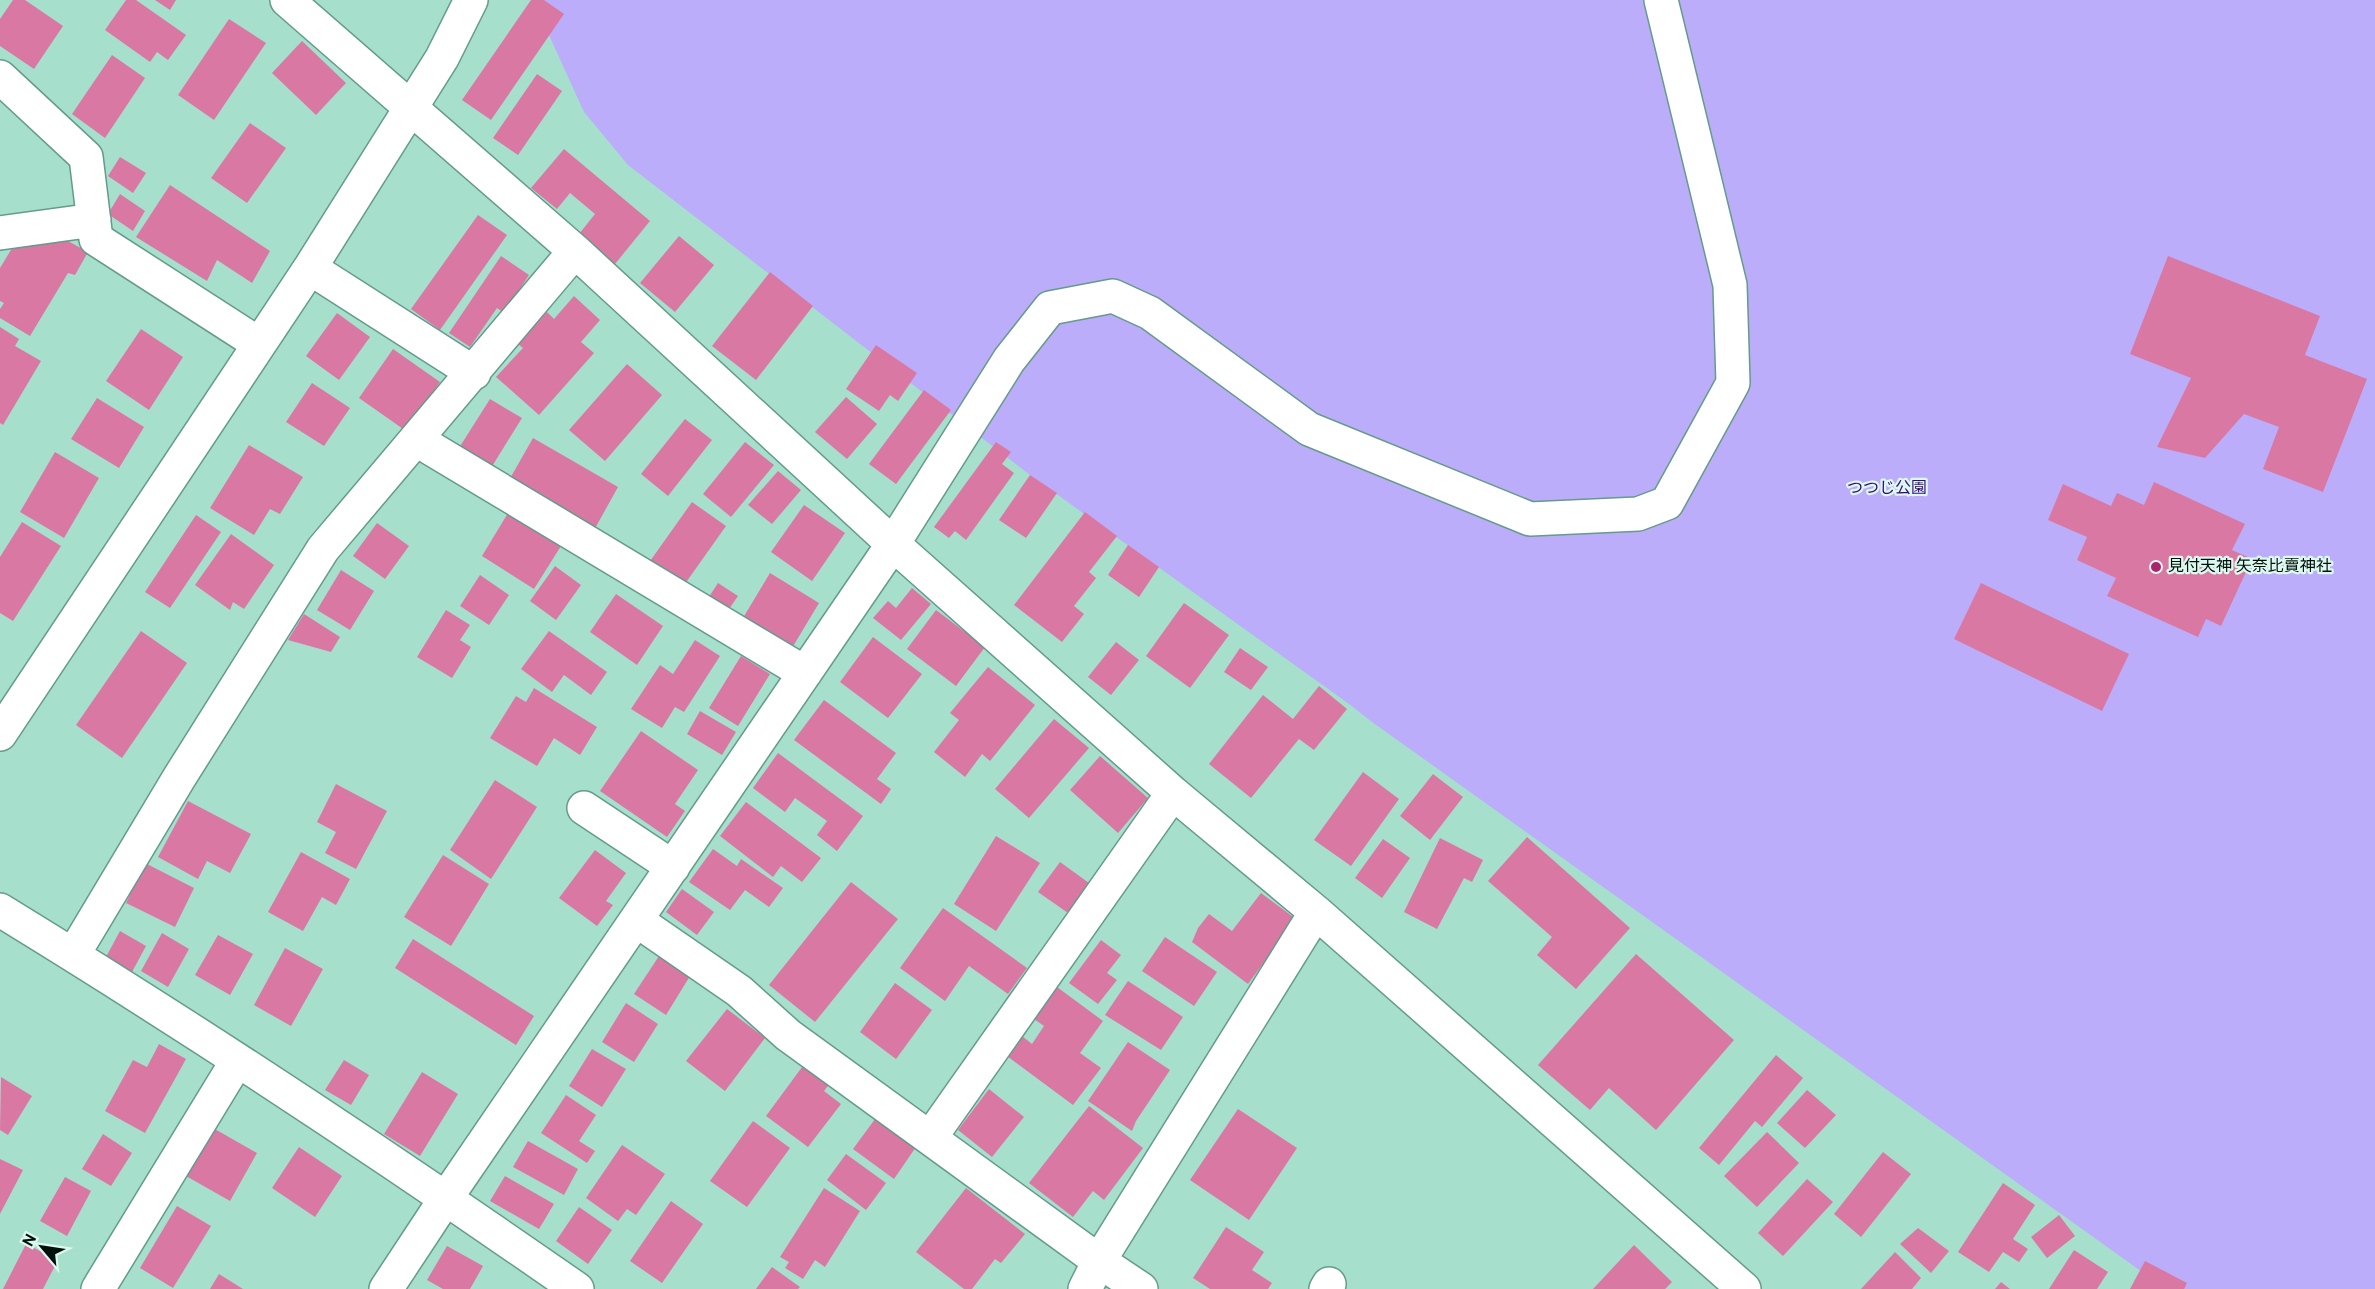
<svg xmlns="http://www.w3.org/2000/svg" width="2375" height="1289" font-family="Overpass,'Noto Sans JP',sans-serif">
  <rect width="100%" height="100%" fill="#a6dfcc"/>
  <!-- green -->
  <path fill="#bcadfa" d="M533,0h1842v1289h-209l-794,-567 -23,-18 -319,-229 -402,-310 -44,-53z"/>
  <!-- building -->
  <path fill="#da78a4" d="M13,0h12l38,26 -29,43 -34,-23v-27z
    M126,0h10l50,35 -18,25 -11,-8 -7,10 -45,-32z
    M155,0h21l-6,10z
    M531,0h13l20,14 -73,106 -29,-20z
    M229,19l37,24 -52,77 -36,-25z
    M302,41l44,42 -30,32 -44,-42z
    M112,55l33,23 -40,60 -33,-24z
    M537,74l25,17 -44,64 -25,-17z
    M250,123l36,25 -39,55 -36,-25z
    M564,149l86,72 -35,43 -36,-30 16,-20 -25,-21 -13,16 -26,-21z
    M120,157l26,16 -13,20 -25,-17z
    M170,185l100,66 -18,32 -35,-23 -10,21 -71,-44z
    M120,194l25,17 -12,20 -25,-17z
    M478,215l29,20 -67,95 -29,-21z
    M34,236l32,4 22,12 -13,23 -7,-2 -38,63 -30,-18v-9l4,-6 -4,-2v-33l17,-28 11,7z
    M679,236l35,29 -39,47 -35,-29z
    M501,256l28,19 -25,38 -7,-5 -27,39 -21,-14z
    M2168,256l152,60 -15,39 62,24 -44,113 -60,-23 16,-42 -35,-13 -39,44 -48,-11 34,-69 -61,-24z
    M770,272l43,34 -57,74 -44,-34z
    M574,296l26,24 -19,22 13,11 -55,62 -43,-38 27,-29 -5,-4 29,-32 7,7z
    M337,313l33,24 -31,43 -33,-24z
    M0,327l19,12 -4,7 26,15 -38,64 -3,-2z
    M141,329l42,28 -34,53 -43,-29z
    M876,345l41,28 -19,28 -8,-6 -11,16 -33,-22z
    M393,349l47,33 -34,49 -47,-33z
    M627,364l35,31 -57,66 -36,-31z
    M312,383l38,25 -26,38 -38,-24z
    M924,390l27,20 -55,74 -27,-20z
    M846,397l31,27 -30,35 -32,-27z
    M97,398l47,29 -25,41 -48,-29z
    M490,399l32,19 -31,50 -32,-20z
    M685,419l27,21 -44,56 -27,-22z
    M533,438l85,49 -25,45 -85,-50z
    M745,442l29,23 -43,52 -28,-23z
    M996,442l15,10 -9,12 12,9 -48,67 -11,-9 -6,7 -15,-11z
    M249,445l54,32 -23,37 -10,-5 -16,26 -44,-27z
    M55,452l44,26 -35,60 -44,-26z
    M778,471l23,19 -29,34 -24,-19z
    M1030,475l27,18 -31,45 -27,-18z
    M2154,482l91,42 -13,26 20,9 -31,67 -15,-7 -8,18 -91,-41 9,-18 -39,-18 10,-23 -39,-17 15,-36 48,22 6,-13 27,12z
    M692,502l34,24 -44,62 -34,-24z
    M804,505l41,28 -33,48 -41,-29z
    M1085,512l32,24 -28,36 7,6 -22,28 10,8 -22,28 -48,-37z
    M508,513l53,33 -27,43 -52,-33z
    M196,515l25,17 -51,76 -25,-16z
    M22,522l39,24 -48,75 -13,-8v-56z
    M377,523l32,23 -24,33 -32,-23z
    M231,534l43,31 -30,44 -11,-7 -3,8 -35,-25z
    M1128,545l31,22 -20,30 -31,-22z
    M555,566l26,19 -25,35 -26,-19z
    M341,570l33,21 -24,39 -33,-20z
    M770,573l49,30 -27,45 -49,-30z
    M480,575l29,20 -20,30 -29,-19z
    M718,583l20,13 -11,16 -20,-12z
    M1981,583l148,71 -27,57 -148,-72z
    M912,588l19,16 -30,36 -28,-22 15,-17 8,7z
    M616,594l47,32 -26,39 -47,-33z
    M1184,603l45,32 -39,53 -44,-32z
    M446,610l24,15 -10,15 11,7 -19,31 -35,-21z
    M936,610l49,37 -29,39 -49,-37z
    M304,614l36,23 -9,15 -43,-12z
    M141,631l46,32 -65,95 -46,-33z
    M549,631l58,41 -16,23 -27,-20 -12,17 -31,-23z
    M873,637l49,37 -34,44 -48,-36z
    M695,640l25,16 -36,56 -9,-5 -13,21 -31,-19 29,-44 13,9z
    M1116,642l23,18 -28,35 -23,-18z
    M1240,648l28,19 -17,23 -27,-18z
    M741,656l29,18 -32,52 -29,-18z
    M988,667l47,38 -45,56 -8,-7 -17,23 -31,-25 25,-32 -9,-7z
    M1319,686l28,23 -33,41 -15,-11 -48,59 -42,-34 54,-69 30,24z
    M534,688l63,39 -17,28 -26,-17 -17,28 -47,-28 26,-42 10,6z
    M824,700l72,53 -19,26 14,10 -10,15 -87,-64z
    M700,711l36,21 -14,23 -35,-21z
    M1054,719l35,29 -60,70 -34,-29z
    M641,731l57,39 -23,34 10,7 -18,26 -67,-46z
    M778,753l85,63 -26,35 -20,-16 10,-14 -32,-23 -10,14 -32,-24z
    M1100,756l48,42 -30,35 -48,-43z
    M1363,772l36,27 -48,67 -37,-26z
    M1433,774l30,23 -33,43 -30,-24z
    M495,780l42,27 -46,72 -41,-29z
    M336,784l51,27 -31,58 -31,-16 11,-21 -19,-10z
    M188,801l63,33 -21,39 -23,-12 -9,18 -40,-22z
    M746,802l75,56 -19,24 -21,-16 -8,11 -53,-41z
    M996,836l44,27 -44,68 -42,-27z
    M1527,837l103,91 -54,61 -39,-34 15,-18 -64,-56z
    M1440,838l43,22 -11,22 -8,-4 -27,51 -33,-17z
    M1383,839l27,19 -28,40 -27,-20z
    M713,849l24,17 4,-7 42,29 -14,19 -24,-17 -15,20 -41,-28z
    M595,850l31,23 -20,28 7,4 -16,21 -38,-28z
    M301,852l49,27 -14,26 -14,-8 -19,34 -35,-19z
    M443,855l46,29 -38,62 -47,-29z
    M1060,862l29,21 -21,30 -30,-21z
    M145,863l49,25 -19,39 -49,-24z
    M851,882l47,37 -83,103 -46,-37z
    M682,889l32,23 -17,23 -31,-23z
    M1261,893l35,26 -48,65 -56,-42 6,-14 11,-14 23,17z
    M943,908l84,60 -19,26 -39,-28 -24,35 -45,-33z
    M120,931l26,15 -14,26 -26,-15z
    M162,933l27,16 -21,38 -27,-16z
    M218,935l35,19 -23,41 -35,-20z
    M1165,937l52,35 -23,34 -52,-35z
    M413,939l121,77 -18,29 -121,-77z
    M1101,940l20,15 -14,18 10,7 -19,24 -29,-21z
    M285,948l38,21 -32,57 -37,-21z
    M1636,954l98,86 -78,90 -47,-42 -19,22 -52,-45z
    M659,956l31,20 -24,39 -32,-21z
    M1128,981l55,36 -22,33 -56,-35z
    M895,983l37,27 -36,49 -36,-27z
    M1057,987l46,34 -23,32 21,15 -28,37 -66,-49 15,-20 10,8 12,-18 -10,-7z
    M626,1003l32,21 -24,38 -32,-20z
    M727,1009l38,29 -40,53 -39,-30z
    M1128,1042l42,28 -34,51 -4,10 -44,-30z
    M159,1044l27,15 -41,74 -40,-22 28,-51 14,7z
    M592,1049l34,20 -24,38 -33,-21z
    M1776,1055l27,23 -41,49 -7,-6 -36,44 -20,-17z
    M808,1059l26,19 -10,13 17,13 -33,43 -42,-31z
    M344,1060l25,15 -18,30 -26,-15z
    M422,1072l36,22 -38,62 -36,-22z
    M1,1077l31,19 -24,39 -8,-5z
    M989,1089l35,28 -32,40 -34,-27z
    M1807,1090l29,25 -31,33 -28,-25z
    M566,1095l30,20 -17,26 16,10 -8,12 -46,-30z
    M1089,1106l54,42 -39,52 -11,-9 -20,26 -44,-34z
    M1238,1109l59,39 -48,72 -59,-40z
    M878,1115l40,29 -24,35 -41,-30z
    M753,1121l37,27 -43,59 -37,-26z
    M213,1128l44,25 -27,48 -44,-25z
    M1767,1132l32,31 -42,44 -33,-31z
    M103,1134l29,19 -21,33 -29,-17z
    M528,1141l50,28 -14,26 -51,-28z
    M622,1145l43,29 -29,41 -9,-6 -9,12 -32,-23z
    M299,1147l43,29 -27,41 -43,-29z
    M1883,1152l28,22 -50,63 -27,-23z
    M846,1154l40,29 -20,27 -39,-30z
    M0,1159l23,11 -23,44z
    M505,1176l49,28 -15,25 -49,-28z
    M65,1177l26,14 -24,45 -27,-15z
    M1807,1179l26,23 -50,54 -25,-23z
    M2003,1183l32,22 -22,34 15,10 -9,13 -16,-10 -14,20 -31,-20z
    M824,1188l36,23 -35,56 -10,-7 -12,19 -18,-11 4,-6 -9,-5z
    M966,1188l59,46 -24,29 -6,-4 -23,30h-8l-48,-37z
    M671,1201l32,23 -41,59 -32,-22z
    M177,1206l34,20 -38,62 -33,-20z
    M579,1207l33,23 -24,34 -32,-23z
    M2059,1215l16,21 -28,22 -16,-21z
    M1226,1227l38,25 -12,18 20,13 -4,6h-58l-17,-11z
    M1918,1228l31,23 -18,22 -31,-29z
    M26,1244l32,16 -15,29h-40z
    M1634,1245l38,37 -7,7h-72z
    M447,1246l36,20 -13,23h-27l-16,-9z
    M2074,1250l34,22 -11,17h-48z
    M1895,1252l26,26 -9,11h-51z
    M2145,1261l42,22 -3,6h-54z
    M772,1267l28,20 -2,2h-42z
    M219,1274l24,15h-33z
    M2001,1282l9,7h-15z"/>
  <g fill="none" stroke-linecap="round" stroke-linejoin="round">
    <defs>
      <path id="minor" d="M287,0l288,251 318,293 280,249 143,119 428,377
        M0,77l86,80 10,82 163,105
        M0,233l94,-13
        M310,268l164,105
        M417,440l388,233
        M0,734l310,-466 132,-210 29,-58
        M584,808l89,59
        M0,910c196,120 389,248 577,379
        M636,920l103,71 49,44 311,226 42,28
        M73,955l106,-177 144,-229 252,-298
        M930,1138l243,-345
        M98,1289l139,-228
        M386,1289l60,-91 447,-654 116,-184 41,-52 63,-12 37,17 159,116 221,90 108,-5 29,-11 66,-120 -3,-98 -69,-285
        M1085,1289l14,-28 217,-349
        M1326,1289l3,-5"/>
    </defs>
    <!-- minor casing -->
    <use href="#minor" stroke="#649b8a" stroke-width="36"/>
    <!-- minor -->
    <use href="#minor" stroke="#fff" stroke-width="33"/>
  </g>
  <!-- markers -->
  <circle fill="#a9246d" stroke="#ddf9ef" stroke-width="2" cx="2156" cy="567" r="6"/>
  <g text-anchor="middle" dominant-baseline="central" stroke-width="4.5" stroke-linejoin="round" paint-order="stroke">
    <!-- park labels -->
    <g font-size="16" fill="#380877" stroke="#ddf9ef">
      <text x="1887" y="489">つつじ公園</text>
    </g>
    <!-- poi labels -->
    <g font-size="16" fill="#00110b" stroke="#ddf9ef" text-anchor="start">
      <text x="2168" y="567">見付天神 矢奈比賣神社</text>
    </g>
  </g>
  <!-- north arrow -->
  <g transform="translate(42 1247) rotate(299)" stroke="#ddf9ef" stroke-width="4.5" paint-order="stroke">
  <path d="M0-4.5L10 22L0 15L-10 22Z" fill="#00110b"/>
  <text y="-9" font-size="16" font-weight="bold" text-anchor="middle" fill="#00110b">N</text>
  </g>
</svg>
